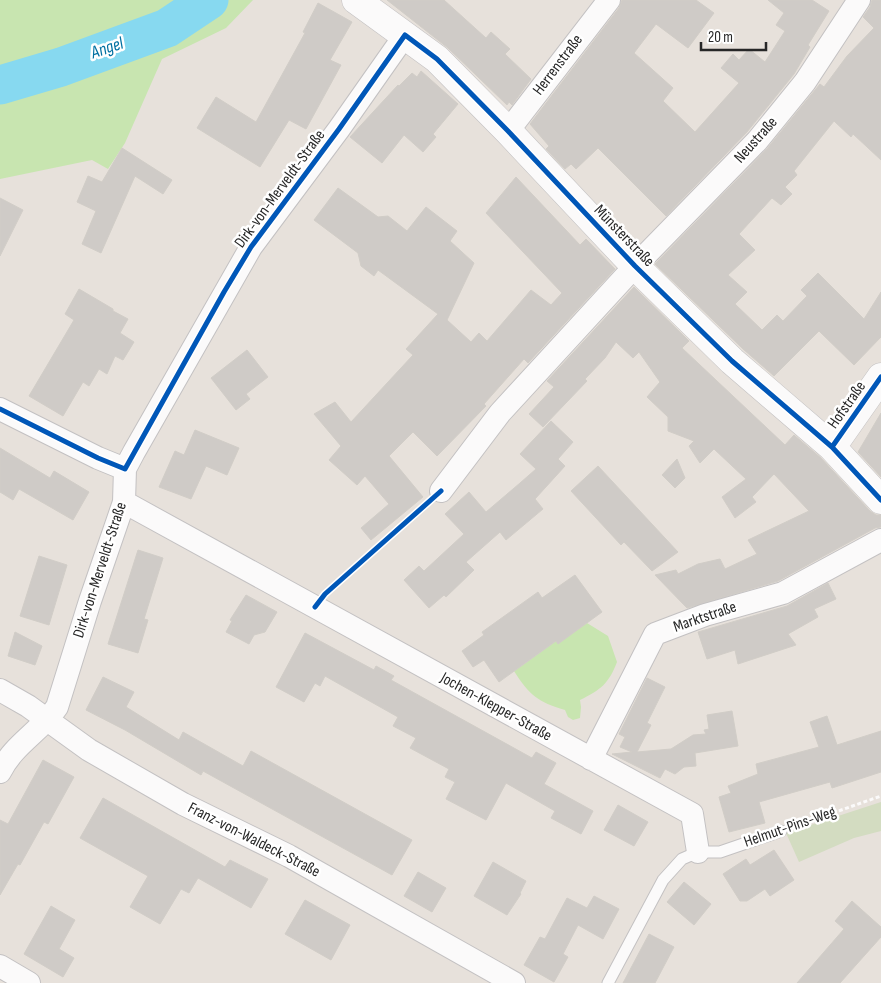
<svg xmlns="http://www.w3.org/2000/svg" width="881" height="983" font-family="'Sofia Sans Condensed',sans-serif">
  <rect width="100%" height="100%" fill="#e7e1db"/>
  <!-- green -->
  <path fill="#c8e5b0" d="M0,0h253l-27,28 -64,31 -37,84 -17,26 -16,-9 -92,19z
    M587,623l21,13 9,26c-8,21 -16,28 -37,38l1,7 -1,11 -7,2 -5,-3 -3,-7c-27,-8 -36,-15 -51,-39l42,-30 2,2z"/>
  <!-- cemetery -->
  <path fill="#d3dcc1" d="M881,802v29l-27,7 -55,24 -13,-29z"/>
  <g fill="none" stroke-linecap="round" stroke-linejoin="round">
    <!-- river -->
    <path stroke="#87d9f0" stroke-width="39" d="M0,85l61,-18 106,-39 42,-28"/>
  </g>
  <!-- building -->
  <path fill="#cfcbc7" stroke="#d1cdc7" d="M387,0h57l42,38 5,-6 19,17 -5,5 26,25 -19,26 -3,-3 -2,3 -59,-57z
    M622,0h74l18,13 -26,35 -32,-24 -22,29 39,35 -10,13 32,31 44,-49 -18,-15 12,-14 6,6 10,-11 16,13 20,-31 -9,-6 8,-12 -16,-13h44l17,11 -21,34 2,2 -16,27 -47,58 -81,84 -68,-68 -22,21 -5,-5 -6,5 -19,-20 3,-3 -19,-22 89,-116z
    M872,0h9v160l-28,-26 -2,3 -17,-16 -40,50 3,4 -12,12 7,7 -11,11 -9,-7 -33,36 16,16 -27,25 19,17 -12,12 27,26 15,-15 6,6 24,-25 -6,-6 17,-17 46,46 17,-27v45l-27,28 -35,-34 -45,45 -31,-27 -88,-85 111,-114 54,-66 4,3 23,-31 27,-28 -11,-11 7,-10z
    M318,3l34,19 -22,38 11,5 -35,64 -17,-9 -29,47 -63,-39 19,-31 40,25 49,-89 -2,-1z
    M421,71l37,33 -25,30 3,3 -13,15 -19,-17 -22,28 -32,-26 48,-52 1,1 13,-13 5,4z
    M122,148l50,32 -9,14 -28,-18 -34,77 -19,-9 14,-33 -19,-9 11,-26 14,6z
    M516,177l64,68 6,-6 29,30 -87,94 -4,-4 -40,45 2,2 -49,50 -24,-24 -24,24 34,41 -52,43 -10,-12 28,-24 -24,-28 -8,9 -28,-25 12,-14 -27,-32 21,-12 16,20 62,-67 -7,-6 32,-35 -60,-44 -4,6 -13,-10 -3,-13 -44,-33 24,-32 40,29 10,-1 19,15 19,-24 31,24 -7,10 24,22 -27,57 24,22 8,-9 8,8 44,-51 20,15 11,-12 -76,-80z
    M0,198l23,12 -23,46z
    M634,287l55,54 -7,7 103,97 9,-10 27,23 49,53 6,4h5v12l-6,1 -97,53 -91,27 -32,-33 21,-5 2,4 20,-10 22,-5 5,10 32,-15 -9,-14 61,-29 -35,-37 -22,23 4,5 -21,16 -13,-21 24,-18 -32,-30 -14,14 -11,-17 5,-5 -26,-10v-14l-21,-20 13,-15 -21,-30 -6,6 -17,-16 -11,16 -20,21 2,2 -44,46 -14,-13 25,-27 -7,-6z
    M79,289l34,20v2l15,8 -8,14 14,9 -11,18 -8,-4 -8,18 -8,-5 -10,17 -6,-4 -20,34 -34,-20 45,-76 -9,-6z
    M247,350l21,27 -22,17 4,5 -14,11 -25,-32z
    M881,413v64l-23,-25z
    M551,421l22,21 -15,17 7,7 -30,33 8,10 -37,31 -6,-8 -34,30 8,8 -28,27 -2,-2 -15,13 -25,-28 15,-14 5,5 40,-37 -19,-20 24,-22 17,20 34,-29 16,-14 -16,-15z
    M195,430l44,18 -12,27 -21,-9 -15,33 -32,-12 16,-36 9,4z
    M0,448l50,30 4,-7 35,21 -16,28 -54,-31 -6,11 -13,-8z
    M677,459l8,19 -10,10 -13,-13z
    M598,466l80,86 -26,19 -28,-29 -3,3 -50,-54z
    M138,550l25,8 -19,61 4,1 -10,33 -30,-9z
    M39,556l28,9 -18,60 -29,-9z
    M575,575l27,37 -44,32 -2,-3 -57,41 -15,-22 -11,7 -11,-16 22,-16 -2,-3 56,-40 4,6z
    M828,583l8,16 -22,10 4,8 -30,17 8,11 -58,19 -3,-14 -28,9 -9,-27 89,-26z
    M246,595l31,17 -12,20 -11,3 -5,9 -23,-12 6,-11 -2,-1z
    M15,632l27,14 -7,19 -27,-9z
    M305,633l69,37 2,-4 18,10 -3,4 141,78 4,-6 20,11 -12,21 49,27 -12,23 -30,-16 4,-7 -49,-28 -20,37 -40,-21 9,-17 -10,-5 4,-8 -39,-21 6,-10 -23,-12 5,-9 -73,-41 -5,10 -5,-3 -11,19 -28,-15z
    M103,677l31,15 -8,15 53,33 4,-8 60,34 8,-15 161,89 -20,35 -189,-104 -2,4 -76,-45 -39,-20z
    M647,678l18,9 -18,36 4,2 -14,27 34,-3 22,-14 13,-1 -2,-4 5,-1 -2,-14 25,-4 6,35 -43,7 1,13 -12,1 -9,7 -10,-5 -5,9 -48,-24 20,-2 -12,-5 5,-10 -6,-3z
    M827,716l10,29 44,-14v41l-49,16 -2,-6 -71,20 6,21 -36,9 -10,-35 12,-4 -3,-7 30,-12 -2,-10 63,-17 -9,-25z
    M43,760l31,17 -26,47 -4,-2 -24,43 -2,-1 -18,31v-75l8,4z
    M103,798l122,69 5,-7 38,19 -17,29 -53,-30 -9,15 -8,-4 -21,35 -30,-17 18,-31 -68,-38z
    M618,805l30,17 -14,24 -30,-16z
    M774,850l20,30 -24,16 -5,-7 -18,12h-7l-17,-27 23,-15 4,6z
    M493,862l33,19 -6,12 1,1 -14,21 -33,-19z
    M418,872l28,16 -14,24 -28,-16z
    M684,882l27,22 -17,21 -27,-23z
    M594,896l25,13 -16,30 -25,-14 -15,29 5,3 -14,25 -30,-17 16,-28 5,2 22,-41 20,10z
    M305,900l45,25 -19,35 -46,-26z
    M852,901l29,26v10l-41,46h-43l47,-54 -9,-8z
    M51,906l24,14 -16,29 15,9 -11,19 -39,-23z
    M649,934l25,13 -19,36h-32z"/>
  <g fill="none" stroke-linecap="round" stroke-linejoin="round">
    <defs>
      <path id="lane" d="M608,983l55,-103 19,-21 16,-7h22l61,-21"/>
      <path id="street" d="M508,131l101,-131
        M0,409l98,49 27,11
        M441,491l59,-78 135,-147 122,-125 48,-59 54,-82
        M124,502l568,312 6,38
        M0,690l28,16 61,44 94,54 106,52 225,127
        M591,759l64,-125 50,-19 78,-22 98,-53
        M0,772c14,-28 40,-40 57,-65l33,-106 34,-99 1,-33 9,-17 117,-205 88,-118 66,-94
        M0,966l29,17"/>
      <path id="secondary" d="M356,0l81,59 71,72 127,135 97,95 100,86 49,53
        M832,447l49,-70"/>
    </defs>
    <!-- lane casing -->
    <use href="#lane" stroke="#c3c1c2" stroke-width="13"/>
    <!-- street casing -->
    <use href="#street" stroke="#c3c1c2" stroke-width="24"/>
    <!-- secondary casing -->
    <use href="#secondary" stroke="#c3c1c2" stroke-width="29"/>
    <!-- path -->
    <path stroke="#fbfafa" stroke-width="3" stroke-dasharray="4 2.5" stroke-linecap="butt" d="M796,826l85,-30"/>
    <!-- lane -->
    <use href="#lane" stroke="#fbfafa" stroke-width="11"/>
    <!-- street -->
    <use href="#street" stroke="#fbfafa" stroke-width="22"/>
    <!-- secondary -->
    <use href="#secondary" stroke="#fbfafa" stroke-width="28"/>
    <defs>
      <path id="cycleway" d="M0,409l98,49 27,11 99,-177 27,-45 88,-118 66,-94 32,24 71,72 127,135 97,95 100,86 49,53
        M832,447l49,-70
        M315,607l10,-13 116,-103"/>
    </defs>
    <!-- cycleway casing -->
    <use href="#cycleway" stroke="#fff" stroke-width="8"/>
    <!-- cycleway -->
    <use href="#cycleway" stroke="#0057b8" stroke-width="5"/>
  </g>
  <g text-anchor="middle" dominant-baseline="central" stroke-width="5" stroke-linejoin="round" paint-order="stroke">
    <!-- street labels -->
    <g font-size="16" fill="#272727" stroke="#fff">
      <text transform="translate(558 65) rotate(-53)">Herrenstraße</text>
      <text transform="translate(756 140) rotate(-48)">Neustraße</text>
      <text transform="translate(280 189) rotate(-54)">Dirk-von-Merveldt-Straße</text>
      <text transform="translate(624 236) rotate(46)">Münsterstraße</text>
      <text transform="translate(847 405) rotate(-55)">Hofstraße</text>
      <text transform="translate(100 570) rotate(-72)">Dirk-von-Merveldt-Straße</text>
      <text transform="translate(705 617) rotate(-19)">Marktstraße</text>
      <text transform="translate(496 707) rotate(29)">Jochen-Klepper-Straße</text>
      <text transform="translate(790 827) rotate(-19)">Helmut-Pins-Weg</text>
      <text transform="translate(254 840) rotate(27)">Franz-von-Waldeck-Straße</text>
    </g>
    <!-- water labels -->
    <g font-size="18" font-style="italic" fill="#0170a1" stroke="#fff">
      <text transform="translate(107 48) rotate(-19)">Angel</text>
    </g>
  </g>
  <!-- scale -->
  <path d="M701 42v8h65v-8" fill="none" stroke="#272727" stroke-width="2.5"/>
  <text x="708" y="42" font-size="15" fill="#272727" stroke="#ffffff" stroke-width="4" paint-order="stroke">20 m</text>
</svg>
